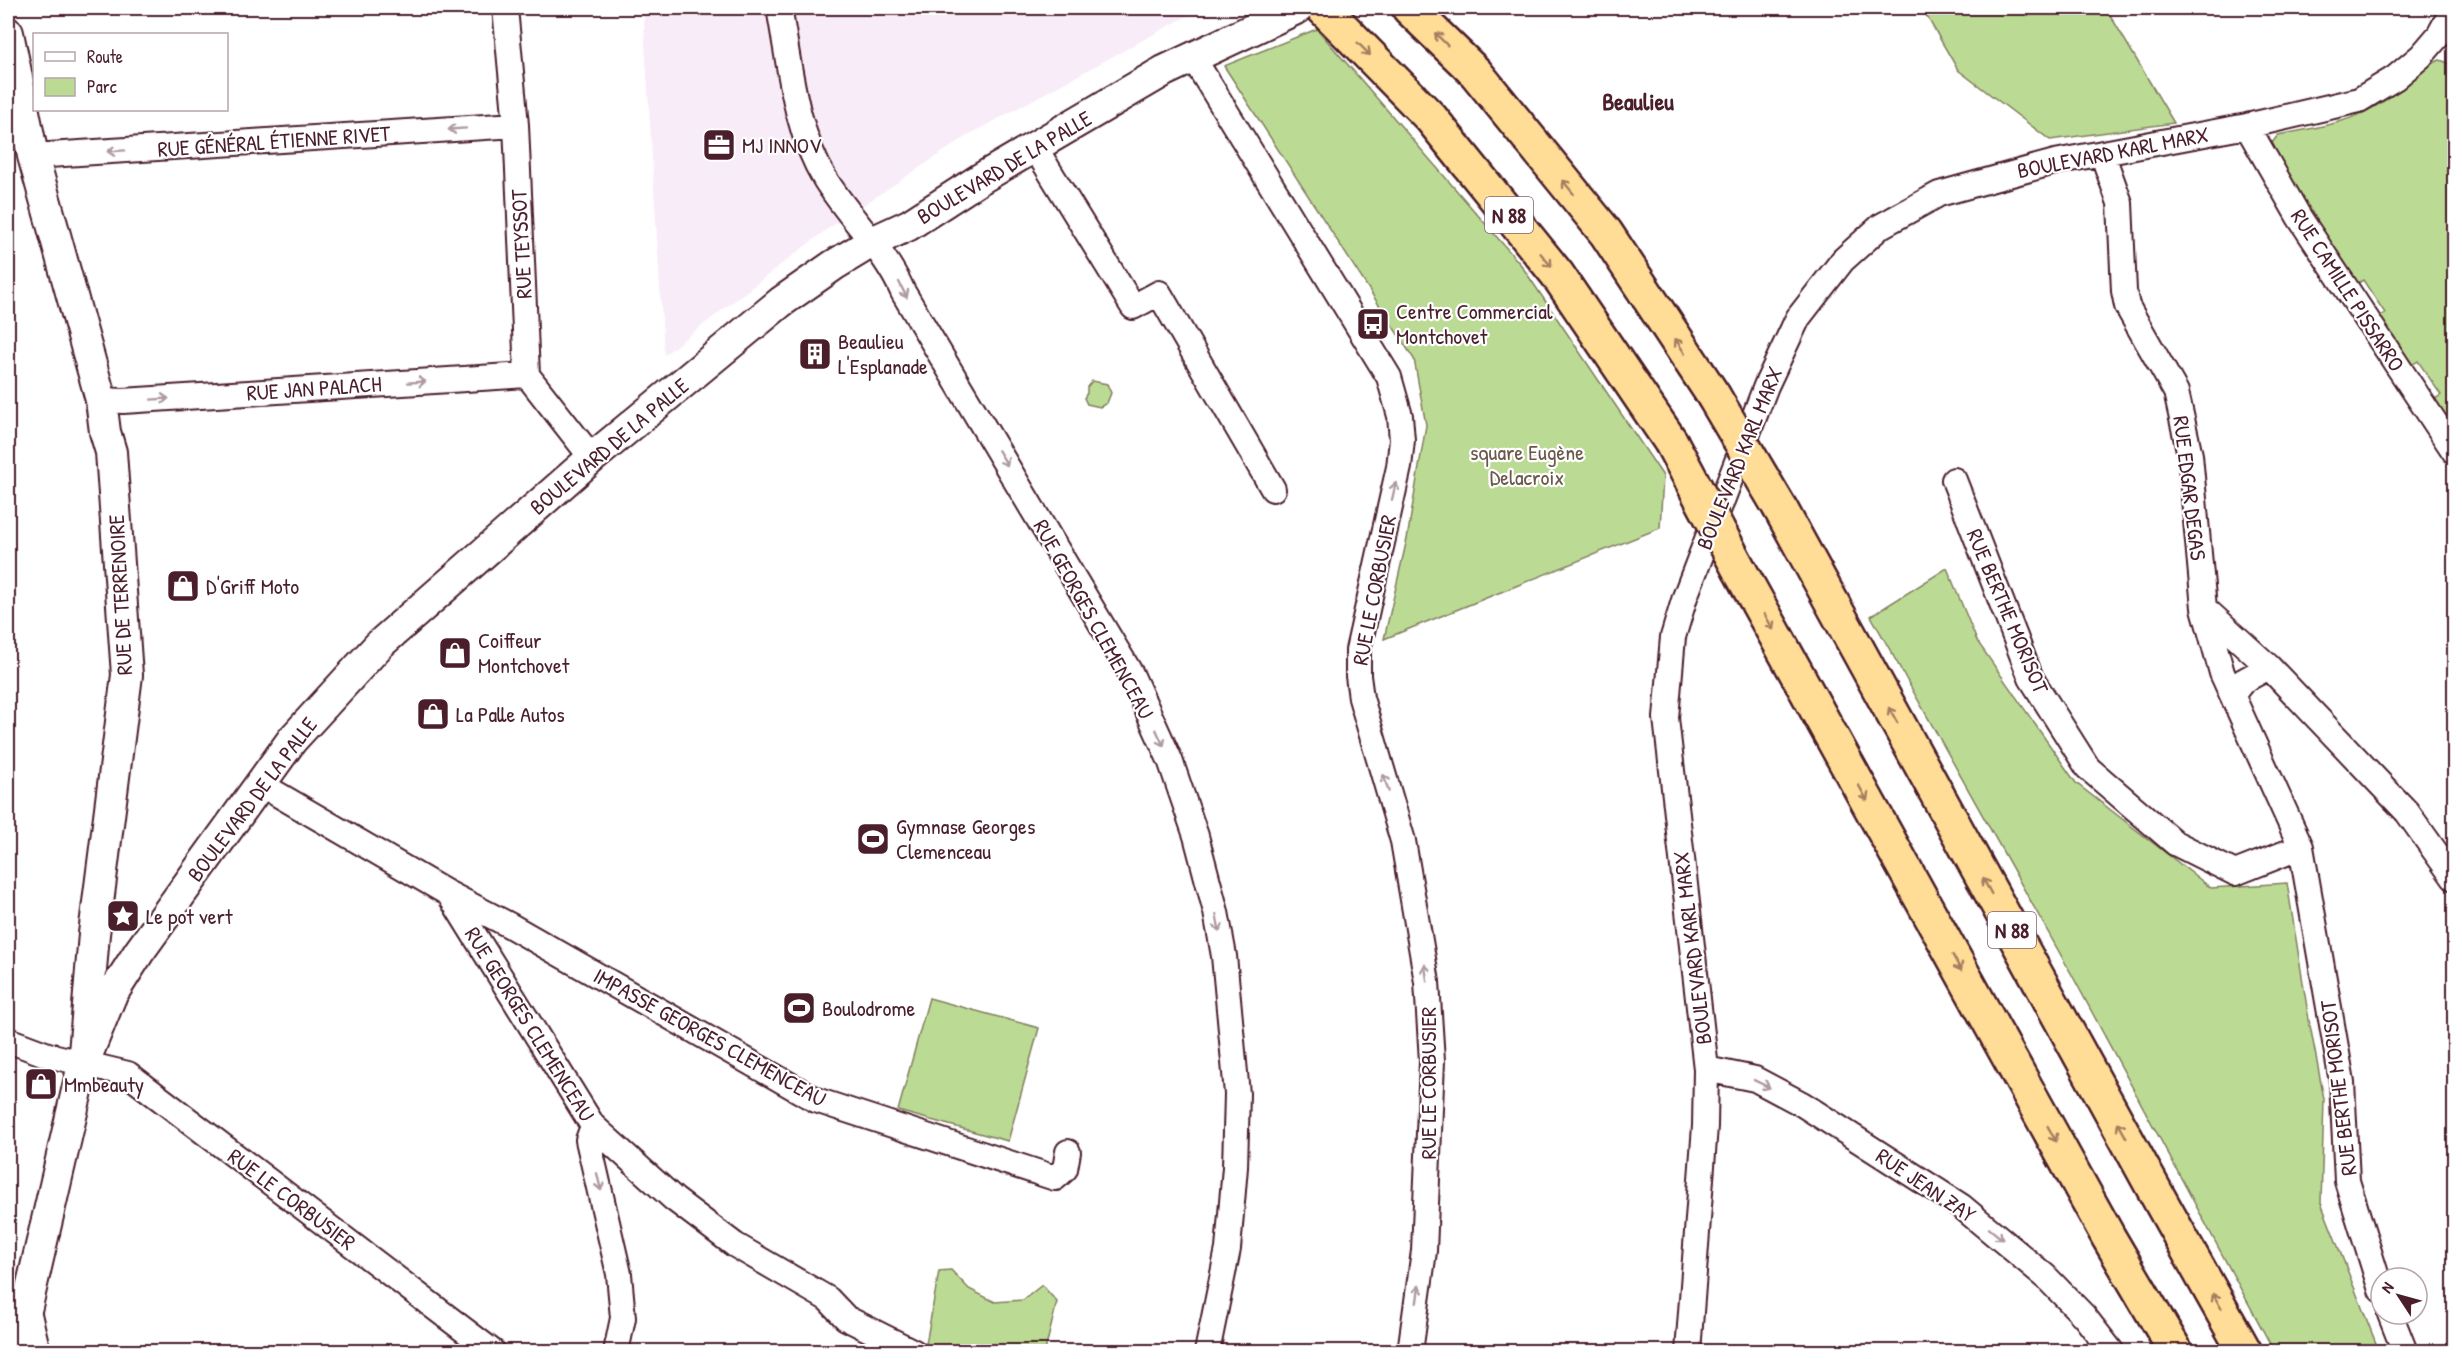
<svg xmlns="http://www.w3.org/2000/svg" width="2462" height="1359" font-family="'Patrick Hand',sans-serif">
  <rect width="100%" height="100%" fill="#fff"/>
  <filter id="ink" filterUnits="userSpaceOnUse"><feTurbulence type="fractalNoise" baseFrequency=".0167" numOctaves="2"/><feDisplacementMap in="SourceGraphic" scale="12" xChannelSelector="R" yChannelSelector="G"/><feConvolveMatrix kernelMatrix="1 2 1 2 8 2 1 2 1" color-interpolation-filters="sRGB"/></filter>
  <g filter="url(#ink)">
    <!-- built -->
    <path fill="#f8ecf8" d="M643,8h559l-232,126 -144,96 -162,125z"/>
    <!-- green -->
    <path fill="#bbdb94" stroke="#827d60" stroke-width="1.5" d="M1922,8h184l68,115 -124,17 -92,-70z
      M1317,29l204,236 142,211 -3,52 -276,111 23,-100 19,-114 -12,-66 -190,-293z
      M2440,60l14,5v372l-22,-36 9,-6 -23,-34 -9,6 -32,-49 8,-5 -22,-33 -8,5 -86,-138 9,-12c36,-7 75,-12 106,-34 19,-13 33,-33 56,-41z
      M1092,381l15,3 4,9 -4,10 -7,4 -13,-3 -3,-6 3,-5v-6z
      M1947,568l30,73 99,142 135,105 76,-5 22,137 15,79 -3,104 58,148h-105l-202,-376 -201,-359z
      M929,998l110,30 -31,113 -110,-30z
      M951,1270l18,19 26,13 28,-2 19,-15 15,17 -12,49h-105l-14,-7 13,-73z"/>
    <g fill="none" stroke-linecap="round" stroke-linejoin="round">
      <defs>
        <path id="minor" d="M505,8l11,117 11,250 65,83
          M779,8c11,57 15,120 46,171 24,39 60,71 78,113l228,382 39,86 26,76 20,76 8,44 13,138 -2,73 -7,82 -21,103
          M1192,56l197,321 11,39 2,24 -3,27 -41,183v26l3,22 42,143 24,141 5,79 -8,190 -14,101
          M2247,126l52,91 155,234
          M1034,146l99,161 26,-14 114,196
          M2102,153l18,50 4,88 3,15 49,86 14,63 14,153 18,65 79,174 41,235 5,99 34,109
          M33,156l483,-31
          M101,400l22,1 404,-26
          M1954,480l77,198 57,90 87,75 60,30 66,-26
          M2204,608l65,59 138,145 47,66
          M2232,695l11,-14 26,-14
          M260,784l189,110 60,31 307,175 239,78 10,-9 3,-17
          M449,894l144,232 81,73 61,46 93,54 18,19 68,34
          M8,1040l40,15 80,19 365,278
          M1706,1069l49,10 47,25 159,102 84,70 39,40 28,36
          M593,1126l-5,14 31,134 4,44 -7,34
          M27,1306l11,46
          M2390,1314l15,38
          M1688,1352l17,-226 1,-57 -40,-351 7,-81 12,-40 81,-211 32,-68 45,-58 38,-34 58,-32 116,-32 192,-36 112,-26 36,-22 26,-22 18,-21 15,-27"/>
        <path id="tertiary" d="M8,33l25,123 68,244 4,32 6,20 16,223 -33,259 -11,131 -56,241 -18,46
          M83,1065l28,-69 28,-44 153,-212 88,-96 212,-186 189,-156 53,-37 38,-23 37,-17 71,-46 184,-108 134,-63"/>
        <path id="trunk" d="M1323,8l108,110 126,156 114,168
          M1409,8l67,65 130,160 107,162
          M1780,508l382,696 83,148
          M1740,571l369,667 67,114"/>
      </defs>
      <!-- minor casing -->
      <use href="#minor" stroke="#4a1f2b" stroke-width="28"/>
      <!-- tertiary casing -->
      <use href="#tertiary" stroke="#4a1f2b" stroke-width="34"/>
      <!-- trunk casing -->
      <use href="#trunk" stroke="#4a1f2b" stroke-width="38"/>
      <!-- minor -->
      <use href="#minor" stroke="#fff" stroke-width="24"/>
      <!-- tertiary -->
      <use href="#tertiary" stroke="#fff" stroke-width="30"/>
      <!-- trunk -->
      <use href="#trunk" stroke="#ffdd96" stroke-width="33"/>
      <defs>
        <path id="trunk-bridge" d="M1713,395l67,113
          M1671,442l69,129"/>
      </defs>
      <!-- trunk-bridge casing -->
      <use href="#trunk-bridge" stroke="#4a1f2b" stroke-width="38" stroke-linecap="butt"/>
      <!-- trunk-bridge -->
      <use href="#trunk-bridge" stroke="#ffdd96" stroke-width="33"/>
    </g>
    <!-- one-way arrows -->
    <defs><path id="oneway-shaft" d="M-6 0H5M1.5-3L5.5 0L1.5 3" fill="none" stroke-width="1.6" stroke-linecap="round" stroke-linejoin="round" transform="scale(1.5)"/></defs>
    <g stroke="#a47e60">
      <use href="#oneway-shaft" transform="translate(1441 39) rotate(-135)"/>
      <use href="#oneway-shaft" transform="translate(1364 49) rotate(45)"/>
      <use href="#oneway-shaft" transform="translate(1568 187) rotate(-129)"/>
      <use href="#oneway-shaft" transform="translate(1546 260) rotate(51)"/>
      <use href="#oneway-shaft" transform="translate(1680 346) rotate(-123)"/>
      <use href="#oneway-shaft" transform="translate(1769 622) rotate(61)"/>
      <use href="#oneway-shaft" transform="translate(1893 715) rotate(-119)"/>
      <use href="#oneway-shaft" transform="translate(1863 793) rotate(61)"/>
      <use href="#oneway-shaft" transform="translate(1987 886) rotate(-119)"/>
      <use href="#oneway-shaft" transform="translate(1957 963) rotate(61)"/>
      <use href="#oneway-shaft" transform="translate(2122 1130) rotate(-119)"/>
      <use href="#oneway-shaft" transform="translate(2052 1134) rotate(61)"/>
      <use href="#oneway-shaft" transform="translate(2217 1301) rotate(-120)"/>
    </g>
    <g stroke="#ae9aa0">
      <use href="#oneway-shaft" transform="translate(457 129) rotate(176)"/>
      <use href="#oneway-shaft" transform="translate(116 151) rotate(176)"/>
      <use href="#oneway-shaft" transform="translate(903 290) rotate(64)"/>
      <use href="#oneway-shaft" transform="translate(417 382) rotate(-4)"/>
      <use href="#oneway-shaft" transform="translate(160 399) rotate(-4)"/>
      <use href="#oneway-shaft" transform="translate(1003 458) rotate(59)"/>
      <use href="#oneway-shaft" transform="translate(1394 491) rotate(-77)"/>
      <use href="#oneway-shaft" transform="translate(1160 738) rotate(65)"/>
      <use href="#oneway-shaft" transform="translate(1386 783) rotate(-107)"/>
      <use href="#oneway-shaft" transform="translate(1218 923) rotate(79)"/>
      <use href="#oneway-shaft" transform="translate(1426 973) rotate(-98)"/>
      <use href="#oneway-shaft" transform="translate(1762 1084) rotate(26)"/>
      <use href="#oneway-shaft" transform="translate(599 1182) rotate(77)"/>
      <use href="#oneway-shaft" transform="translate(1996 1234) rotate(39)"/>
      <use href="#oneway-shaft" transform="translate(1418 1294) rotate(-82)"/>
    </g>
  </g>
  <!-- icons -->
  <defs>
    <symbol id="office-square" viewBox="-11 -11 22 22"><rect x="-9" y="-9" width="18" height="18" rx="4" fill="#4a1f2b" stroke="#fff"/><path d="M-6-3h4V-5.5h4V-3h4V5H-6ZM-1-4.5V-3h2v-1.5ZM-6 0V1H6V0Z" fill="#fff"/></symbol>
    <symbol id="bus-square" viewBox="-11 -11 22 22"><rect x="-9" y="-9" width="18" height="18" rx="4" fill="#4a1f2b" stroke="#fff"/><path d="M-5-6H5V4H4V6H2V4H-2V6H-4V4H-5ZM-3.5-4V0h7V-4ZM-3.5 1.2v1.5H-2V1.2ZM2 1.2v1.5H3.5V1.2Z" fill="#fff"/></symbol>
    <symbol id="building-square" viewBox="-11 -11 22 22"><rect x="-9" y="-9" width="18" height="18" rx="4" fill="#4a1f2b" stroke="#fff"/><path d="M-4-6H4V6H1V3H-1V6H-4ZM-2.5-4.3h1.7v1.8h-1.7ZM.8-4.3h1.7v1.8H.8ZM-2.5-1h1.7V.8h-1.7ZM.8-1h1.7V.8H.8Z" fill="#fff"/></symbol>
    <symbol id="shop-square" viewBox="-11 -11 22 22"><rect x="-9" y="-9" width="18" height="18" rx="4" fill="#4a1f2b" stroke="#fff"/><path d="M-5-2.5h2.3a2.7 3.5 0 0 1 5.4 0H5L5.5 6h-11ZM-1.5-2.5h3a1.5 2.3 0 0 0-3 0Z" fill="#fff"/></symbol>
    <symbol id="stadium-square" viewBox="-11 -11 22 22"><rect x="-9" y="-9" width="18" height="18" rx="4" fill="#4a1f2b" stroke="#fff"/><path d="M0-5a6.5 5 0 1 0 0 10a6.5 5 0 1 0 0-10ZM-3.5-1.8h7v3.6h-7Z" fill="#fff"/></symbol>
    <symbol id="sight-square" viewBox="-11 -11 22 22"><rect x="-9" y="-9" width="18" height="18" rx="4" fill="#4a1f2b" stroke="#fff"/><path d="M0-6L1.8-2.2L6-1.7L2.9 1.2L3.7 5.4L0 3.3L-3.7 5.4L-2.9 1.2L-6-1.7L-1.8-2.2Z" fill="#fff"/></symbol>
  </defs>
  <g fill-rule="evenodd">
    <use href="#office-square" x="700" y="126" width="38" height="38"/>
    <use href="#bus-square" x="1354" y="305" width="38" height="38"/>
    <use href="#building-square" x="796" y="335" width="38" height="38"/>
    <use href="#shop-square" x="164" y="567" width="38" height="38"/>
    <use href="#shop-square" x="436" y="634" width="38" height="38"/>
    <use href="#shop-square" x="414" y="695" width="38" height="38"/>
    <use href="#stadium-square" x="854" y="820" width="38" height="38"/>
    <use href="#sight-square" x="104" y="897" width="38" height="38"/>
    <use href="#stadium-square" x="780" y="989" width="38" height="38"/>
    <use href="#shop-square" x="22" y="1065" width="38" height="38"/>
  </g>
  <g text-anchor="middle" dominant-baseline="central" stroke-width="4.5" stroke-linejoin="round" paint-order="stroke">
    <!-- shield labels -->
    <g fill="#fff" stroke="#80626b" stroke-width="1.5">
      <rect x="1485" y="197" width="48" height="36" rx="4.5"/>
      <rect x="1988" y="912" width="48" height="36" rx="4.5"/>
    </g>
    <g font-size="21" font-weight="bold" fill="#4a1f2b">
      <text x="1509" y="215">N 88</text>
      <text x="2012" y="930">N 88</text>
    </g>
    <!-- street labels -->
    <g font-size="22" fill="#4a1f2b" stroke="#fff">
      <text transform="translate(274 141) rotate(-4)">RUE GÉNÉRAL ÉTIENNE RIVET</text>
      <text transform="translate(2113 152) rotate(-11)">BOULEVARD KARL MARX</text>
      <text transform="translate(1004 167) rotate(-31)">BOULEVARD DE LA PALLE</text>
      <text transform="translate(521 244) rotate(-93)">RUE TEYSSOT</text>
      <text transform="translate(2348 290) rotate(57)">RUE CAMILLE PISSARRO</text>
      <text transform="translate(314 388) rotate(-4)">RUE JAN PALACH</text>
      <text transform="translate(609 446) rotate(-40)">BOULEVARD DE LA PALLE</text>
      <text transform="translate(1739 458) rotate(-68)">BOULEVARD KARL MARX</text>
      <text transform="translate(2190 488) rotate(83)">RUE EDGAR DEGAS</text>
      <text transform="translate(1374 590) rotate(-79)">RUE LE CORBUSIER</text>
      <text transform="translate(120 595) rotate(-93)">RUE DE TERRENOIRE</text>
      <text transform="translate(2008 611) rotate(67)">RUE BERTHE MORISOT</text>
      <text transform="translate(1094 619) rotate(61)">RUE GEORGES CLEMENCEAU</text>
      <text transform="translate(252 799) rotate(-53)">BOULEVARD DE LA PALLE</text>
      <text transform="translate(1692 948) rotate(-97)">BOULEVARD KARL MARX</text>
      <text transform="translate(530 1024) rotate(58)">RUE GEORGES CLEMENCEAU</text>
      <text transform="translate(710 1037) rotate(29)">IMPASSE GEORGES CLEMENCEAU</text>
      <text transform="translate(1428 1083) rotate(-90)">RUE LE CORBUSIER</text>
      <text transform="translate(2338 1088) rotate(-97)">RUE BERTHE MORISOT</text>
      <text transform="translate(1926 1185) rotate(34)">RUE JEAN ZAY</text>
      <text transform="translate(292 1199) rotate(37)">RUE LE CORBUSIER</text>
    </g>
    <!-- poi labels -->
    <g font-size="22" fill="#4a1f2b" stroke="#fff" text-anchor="start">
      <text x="742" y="145">MJ INNOV</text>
      <text x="1396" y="311">Centre Commercial<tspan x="1396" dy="25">Montchovet</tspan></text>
      <text x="838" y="341">Beaulieu<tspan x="838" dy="25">L'Esplanade</tspan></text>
      <text x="206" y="586">D'Griff Moto</text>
      <text x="478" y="640">Coiffeur<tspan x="478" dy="25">Montchovet</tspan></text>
      <text x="456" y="714">La Palle Autos</text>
      <text x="896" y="826">Gymnase Georges<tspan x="896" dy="25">Clemenceau</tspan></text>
      <text x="146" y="916">Le pot vert</text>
      <text x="822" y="1008">Boulodrome</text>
      <text x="64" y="1084">Mmbeauty</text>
    </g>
    <!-- park labels -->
    <g font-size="22" fill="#6c574a" stroke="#fff">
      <text x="1527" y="452">square Eugène<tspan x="1527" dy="25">Delacroix</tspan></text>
    </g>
    <!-- neighbourhood labels -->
    <g font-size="24" font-weight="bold" fill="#4a1f2b" stroke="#fff">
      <text x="1638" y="101">Beaulieu</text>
    </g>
  </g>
  <!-- margin -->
  <rect width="2462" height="1359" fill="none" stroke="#fff" stroke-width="30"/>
  <rect x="15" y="15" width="2432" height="1329" fill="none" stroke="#4a1f2b" stroke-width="2" filter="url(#ink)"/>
  <!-- legend -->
  <rect x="33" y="33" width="195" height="78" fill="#ffffff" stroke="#b7a5aa" stroke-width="1.5"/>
  <rect x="45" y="52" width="30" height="9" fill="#ffffff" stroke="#b7a5aa" stroke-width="1.5"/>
  <text x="87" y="63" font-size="18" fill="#4a1f2b">Route</text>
  <rect x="45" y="78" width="30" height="18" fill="#bbdb94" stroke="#b7a5aa" stroke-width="1.5"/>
  <text x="87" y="93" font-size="18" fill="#4a1f2b">Parc</text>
  <!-- north arrow -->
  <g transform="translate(2399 1296) rotate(306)"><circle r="28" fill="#ffffff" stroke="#b7a5aa" stroke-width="1.5"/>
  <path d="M0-4.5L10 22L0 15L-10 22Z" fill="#4a1f2b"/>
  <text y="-9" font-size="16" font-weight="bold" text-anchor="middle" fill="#4a1f2b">N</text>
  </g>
</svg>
